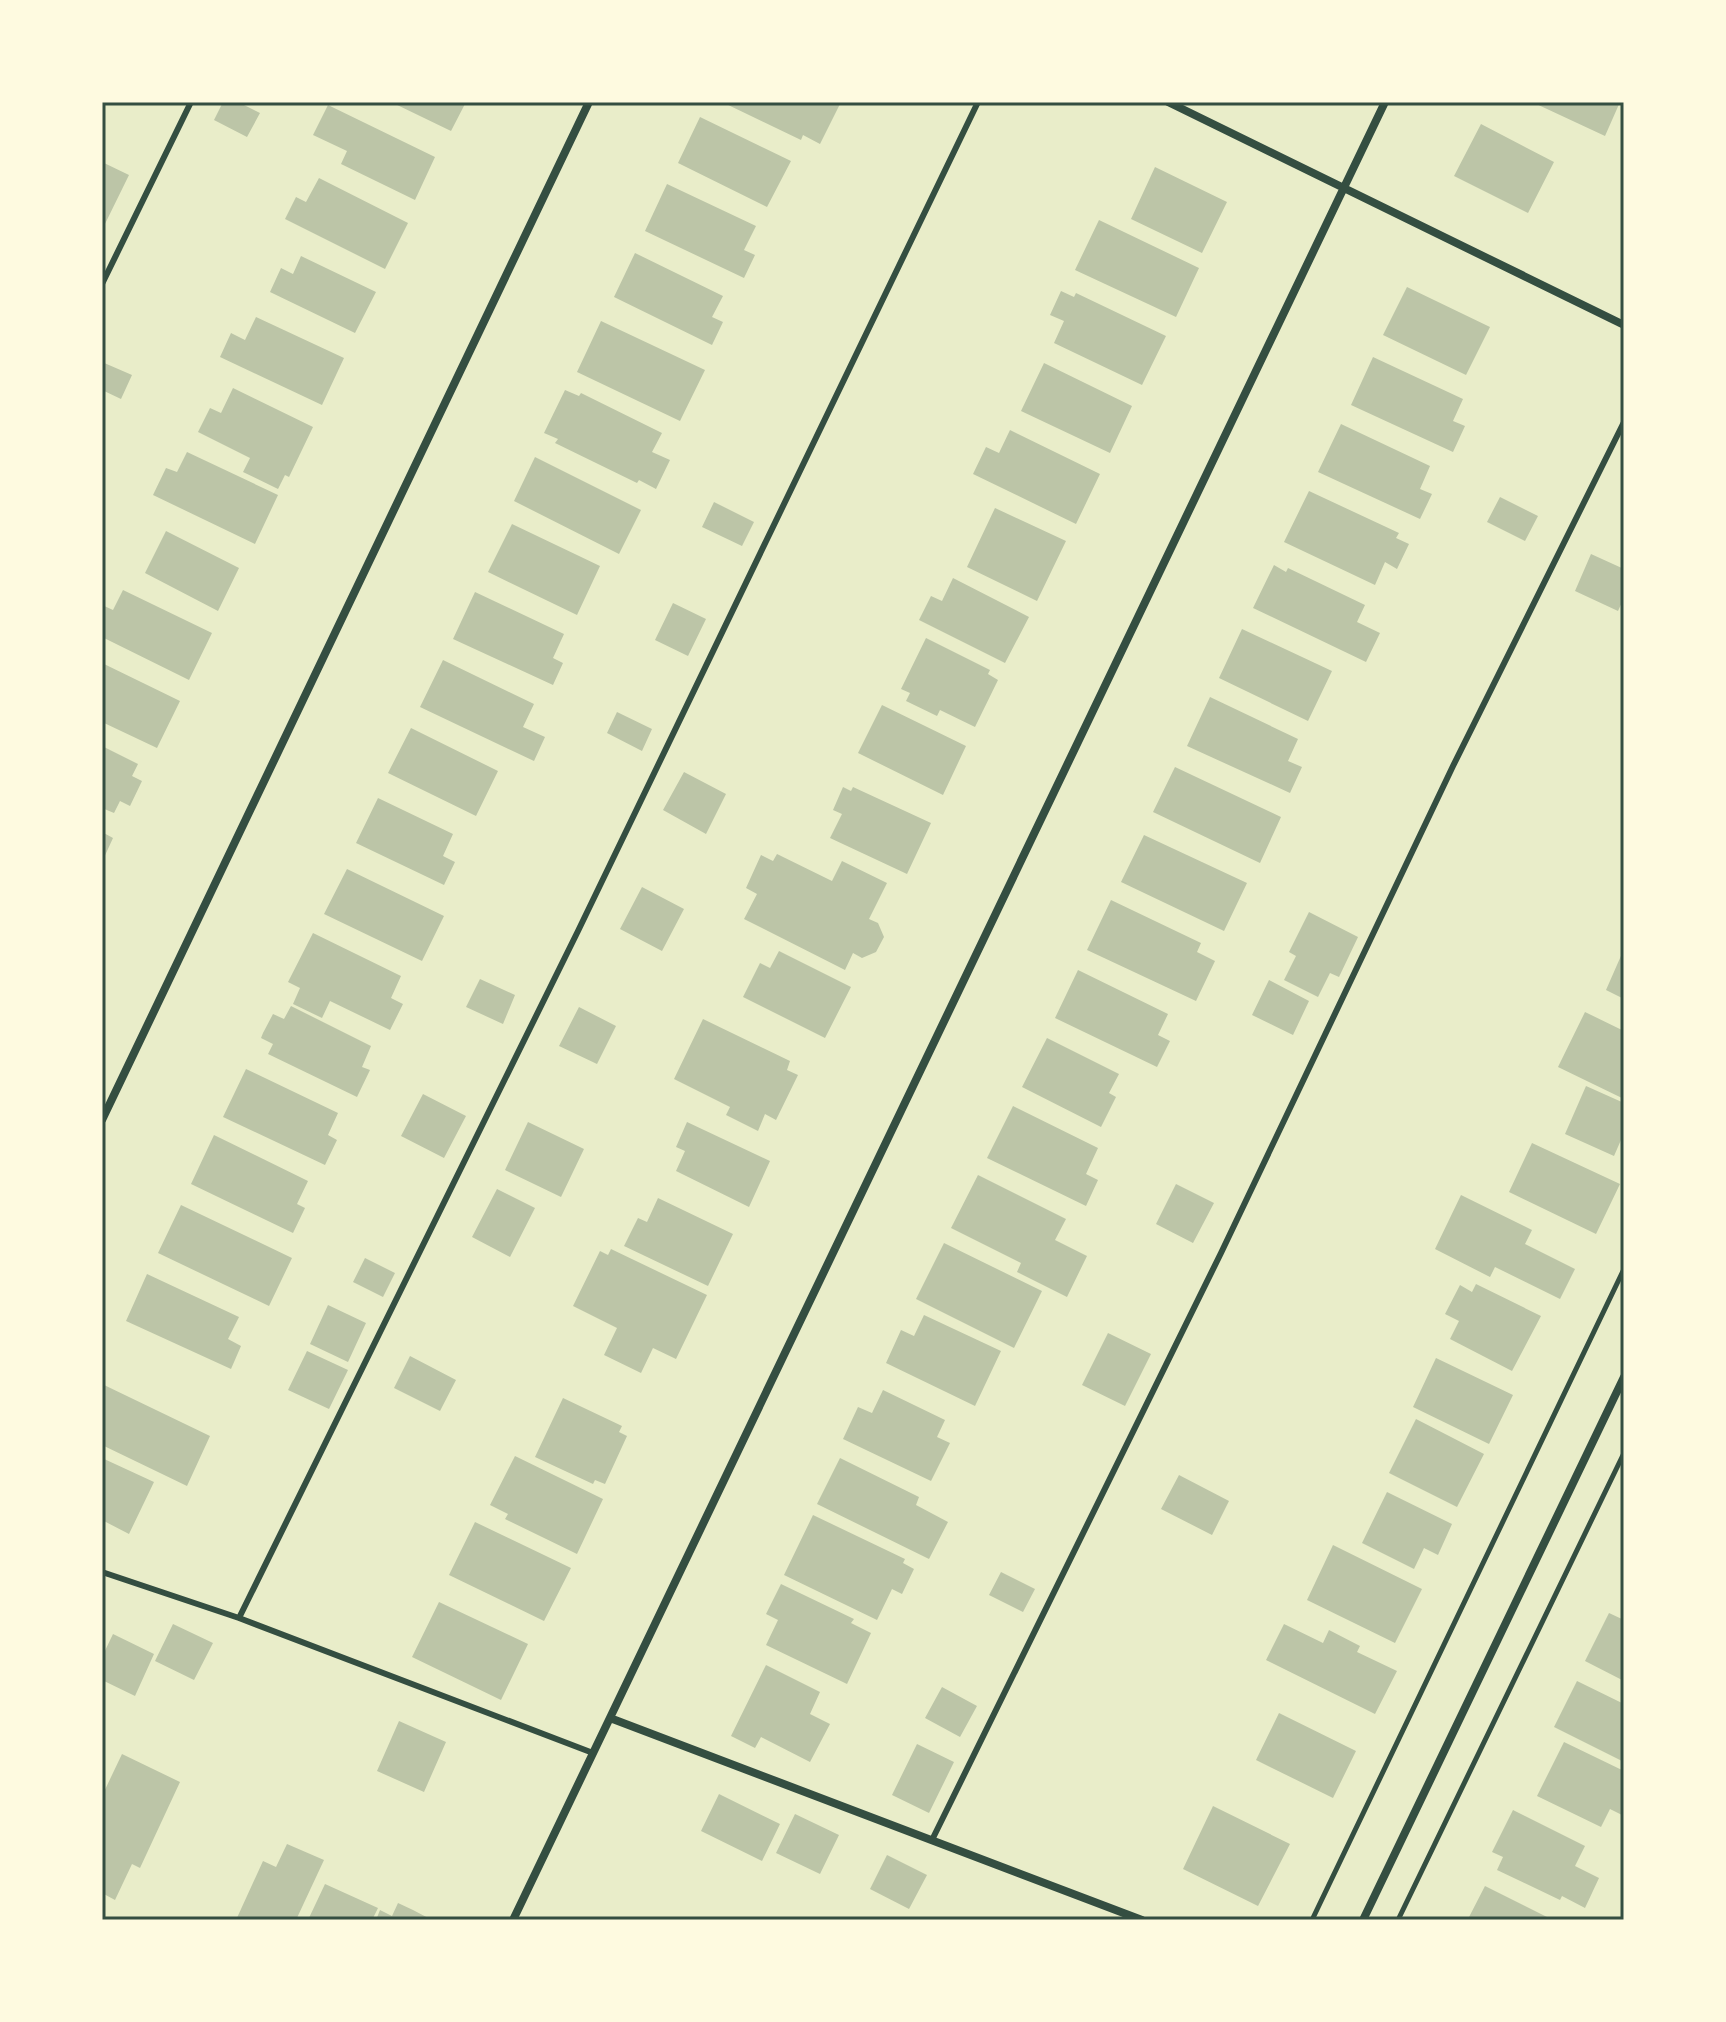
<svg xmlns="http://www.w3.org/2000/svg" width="1726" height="2022" font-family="'Public Sans',sans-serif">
  <rect width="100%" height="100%" fill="#e9edc9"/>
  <!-- building -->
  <path fill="#bcc5a7" d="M223,102h15l22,11 -13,24 -33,-17z
    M391,102h75l-15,29z
    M722,102h119l-21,42 -17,-9 -2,5z
    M1532,102h88l-15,34z
    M328,105l107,52 -20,43 -74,-36 6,-13 -34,-16z
    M700,117l91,44 -24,46 -89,-44z
    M1481,124l73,38 -26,51 -74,-37z
    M102,162l27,13 -27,55z
    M1155,167l72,35 -25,51 -71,-34z
    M319,178l89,45 -23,46 -100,-50 11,-22 10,5z
    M667,184l89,42 -12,24 11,5 -11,23 -99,-47z
    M1099,220l100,48 -23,49 -101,-47z
    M635,253l88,43 -11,21 11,5 -11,23 -98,-48z
    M301,256l75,36 -21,41 -85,-41 11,-24 12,6z
    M1407,287l83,40 -24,48 -83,-40z
    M1061,291l13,6 2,-4 90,43 -24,49 -88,-42 10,-22 -14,-6z
    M256,317l88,41 -22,47 -102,-48 11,-24 14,7z
    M601,321l104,49 -25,51 -103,-49z
    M1373,357l90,42 -10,22 12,5 -12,26 -102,-47z
    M102,362l30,13 -11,24 -19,-9z
    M1044,363l88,43 -22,47 -89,-42z
    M233,388l80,39 -24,50 -4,-2 -7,14 -35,-17 7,-14 -52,-26 12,-24 11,5z
    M565,390l14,6 2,-3 81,40 -10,19 18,8 -14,29 -17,-9 -2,3 -82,-40 3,-4 -14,-6z
    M1341,424l89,42 -10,23 12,5 -12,25 -102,-47z
    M1010,430l90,44 -24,50 -103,-50 13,-27 13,6z
    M187,452l91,43 -23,49 -102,-49 13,-27 11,4z
    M535,457l106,53 -22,44 -105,-53z
    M1309,491l90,42 -3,5 13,6 -12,25 -12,-7 -10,23 -91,-43z
    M1500,497l38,19 -13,25 -38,-19z
    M714,502l40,20 -12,24 -40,-19z
    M995,508l71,33 -29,60 -70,-34z
    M512,524l88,42 -23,49 -89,-43z
    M166,531l73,37 -21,43 -73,-38z
    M1591,554l33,15v29l-6,13 -43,-20z
    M1274,565l12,7 2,-4 77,37 -8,17 23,11 -14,29 -113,-54z
    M953,578l76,39 -24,46 -86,-43 12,-24 11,5z
    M123,590l89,43 -23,47 -87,-43v-32l11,5z
    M475,592l89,42 -11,24 10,5 -10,22 -100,-46z
    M673,603l33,16 -18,37 -33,-16z
    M1242,629l90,42 -24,50 -89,-43z
    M926,638l64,32 -2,4 10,6 -23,47 -35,-17 -3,6 -31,-15 4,-8 -9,-4z
    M443,660l91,44 -11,23 22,10 -11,24 -114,-54z
    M102,663l78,38 -23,47 -55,-26z
    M1210,697l88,42 -10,22 14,6 -12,26 -103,-47z
    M882,705l84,41 -23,49 -85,-42z
    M617,712l35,17 -10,22 -35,-18z
    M411,728l87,43 -22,45 -88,-43z
    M102,746l36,18 -6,12 10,5 -12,25 -10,-5 -6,12 -12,-5z
    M1175,767l106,50 -21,46 -107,-51z
    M684,772l42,22 -20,40 -43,-24z
    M843,787l8,4 2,-4 78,36 -24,51 -77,-36 12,-24 -9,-4z
    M378,798l75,36 -10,22 12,6 -11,23 -88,-42z
    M102,832l11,6 -11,24z
    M1144,835l103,48 -23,48 -103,-49z
    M777,854l55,27 10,-20 45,22 -18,36 9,4 6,14 -8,15 -14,6 -9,-5 -8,17 -101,-51 13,-25 -11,-6 15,-33 12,6z
    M347,869l97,47 -22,45 -98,-47z
    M642,887l42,22 -22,42 -42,-22z
    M1111,900l90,43 -4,9 18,9 -19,40 -109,-51z
    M1309,912l49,25 -19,40 -9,-4 -12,24 -34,-17 12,-24 -7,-4z
    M313,933l88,43 -10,22 12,6 -13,26 -60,-29 -8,17 -29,-14 7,-16 -12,-6z
    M1624,949v50l-18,-9z
    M779,951l72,36 -26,51 -82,-41 17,-34 10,5z
    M1078,970l90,44 -10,21 12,6 -13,26 -102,-49z
    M480,979l35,16 -12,29 -37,-17z
    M1269,980l40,21 -16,34 -41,-20z
    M291,1006l80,40 -9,21 8,3 -13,27 -89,-43 5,-10 -12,-6 2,-5 10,-19 11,5z
    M579,1007l37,19 -19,38 -38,-18z
    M1585,1012l39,19v68l-66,-32z
    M703,1019l87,42 -3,9 11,5 -22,45 -11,-6 -7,17 -32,-16 4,-8 -56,-28z
    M1047,1038l72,36 -10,19 7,4 -15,30 -79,-40z
    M246,1069l92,44 -10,22 9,5 -12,25 -102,-48z
    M1586,1086l38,17v30l-10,23 -49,-22z
    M423,1094l43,22 -22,42 -43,-22z
    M1013,1106l85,42 -12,26 12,6 -12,26 -99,-48z
    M528,1122l56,27 -23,48 -56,-27z
    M687,1122l83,39 -21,46 -73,-36 9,-20 -9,-4z
    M214,1135l94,46 -11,23 8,4 -12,25 -102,-49z
    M1532,1143l88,41 -24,50 -87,-42z
    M978,1175l88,44 -11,21 32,16 -20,41 -50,-25 4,-9 -70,-35z
    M1176,1184l38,19 -21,40 -37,-19z
    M497,1189l38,19 -25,49 -38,-20z
    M1461,1195l71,35 -7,14 50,25 -15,30 -65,-32 -5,10 -55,-28z
    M658,1198l75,36 -25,52 -84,-40 14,-28 9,4z
    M181,1205l111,53 -23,48 -111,-53z
    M944,1243l98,48 -28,57 -98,-49z
    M611,1249l96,46 -31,64 -23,-11 -12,25 -37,-18 13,-27 -44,-22 27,-55 8,4z
    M365,1258l30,15 -12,24 -30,-15z
    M147,1274l92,43 -11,22 13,7 -10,23 -105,-48z
    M1476,1284l65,32 -29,55 -62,-32 9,-18 -14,-7 15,-29 12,7z
    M328,1305l38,18 -18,39 -38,-18z
    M924,1315l77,36 -26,55 -89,-43 15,-33 13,6z
    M1108,1333l43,21 -26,52 -43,-21z
    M307,1351l41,19 -19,39 -41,-19z
    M410,1356l46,24 -16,31 -46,-23z
    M1436,1358l77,37 -24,49 -76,-37z
    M102,1384l108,52 -23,50 -85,-41z
    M883,1390l62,30 -8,17 13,6 -19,38 -88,-42 15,-32 14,6z
    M563,1398l59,28 -3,6 8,4 -22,48 -10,-4 -2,4 -58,-27z
    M1416,1419l68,35 -27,53 -68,-34z
    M515,1456l88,43 -26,55 -72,-35 3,-5 -18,-9z
    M102,1458l52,24 -25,52 -27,-14z
    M840,1458l79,39 -3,8 32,17 -19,37 -112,-55z
    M1179,1475l50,26 -17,34 -51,-26z
    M1387,1492l65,32 -14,31 -14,-7 -10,21 -52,-26z
    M813,1515l92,44 -2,4 11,6 -12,25 -10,-5 -15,31 -93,-45z
    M475,1522l96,46 -27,53 -95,-46z
    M1333,1545l89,44 -27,54 -88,-43z
    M1001,1572l34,17 -12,23 -34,-17z
    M781,1584l73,35 -3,4 20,10 -24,51 -81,-39 12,-25 -12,-6z
    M439,1602l89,42 -27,56 -89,-43z
    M1609,1613l15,7v61l-39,-20z
    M173,1624l40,19 -19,37 -39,-19z
    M1284,1624l39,19 6,-13 31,16 -3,6 40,19 -22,43 -109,-54z
    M113,1634l41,20 -19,42 -33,-16v-23z
    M766,1665l54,27 -10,22 20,10 -20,38 -49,-25 -6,11 -24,-12z
    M1577,1681l47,23v58l-70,-35z
    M942,1687l35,19 -17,31 -35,-19z
    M1279,1713l77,38 -23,47 -77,-38z
    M399,1721l47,21 -22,50 -47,-21z
    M1564,1742l60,29v45l-14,-7 -9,18 -64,-31z
    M917,1744l37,18 -25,51 -37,-18z
    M122,1754l58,28 -40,86 -8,-4 -17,36 -13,-7v-97z
    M719,1794l61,30 -18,37 -61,-30z
    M1213,1806l77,38 -32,62 -75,-37z
    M1513,1810l72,36 -10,20 24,12 -14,30 -23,-12 -2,4 -63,-30 6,-13 -11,-5z
    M795,1814l44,21 -19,39 -44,-21z
    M287,1844l37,16 -28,60h-60l27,-59 13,6z
    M887,1855l40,20 -18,34 -39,-20z
    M325,1884l53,24 -6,12h-64z
    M1485,1886l68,34h-82l-3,-1z
    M398,1903l15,7 19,10h-56l4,-10 12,6z"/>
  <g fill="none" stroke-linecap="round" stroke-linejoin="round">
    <!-- path -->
    <path stroke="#344e41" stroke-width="5" d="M1312,1920l312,-651
      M1398,1920l226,-467"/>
    <!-- service -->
    <path stroke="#344e41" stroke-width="6" d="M102,284l89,-182
      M102,1572l137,46 354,135
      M239,1618l339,-687 400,-829
      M932,1840l289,-587 232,-487 171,-344"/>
    <!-- minor -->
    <path stroke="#344e41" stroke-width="8" d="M1168,102l456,223
      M102,1120l487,-1018
      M610,1718l532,202
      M513,1920l872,-1818
      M1363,1920l261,-543"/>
  </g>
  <!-- border -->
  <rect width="1726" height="2022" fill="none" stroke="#fefae0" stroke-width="208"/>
  <rect x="104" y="104" width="1518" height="1814" fill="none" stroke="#344e41" stroke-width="3"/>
</svg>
